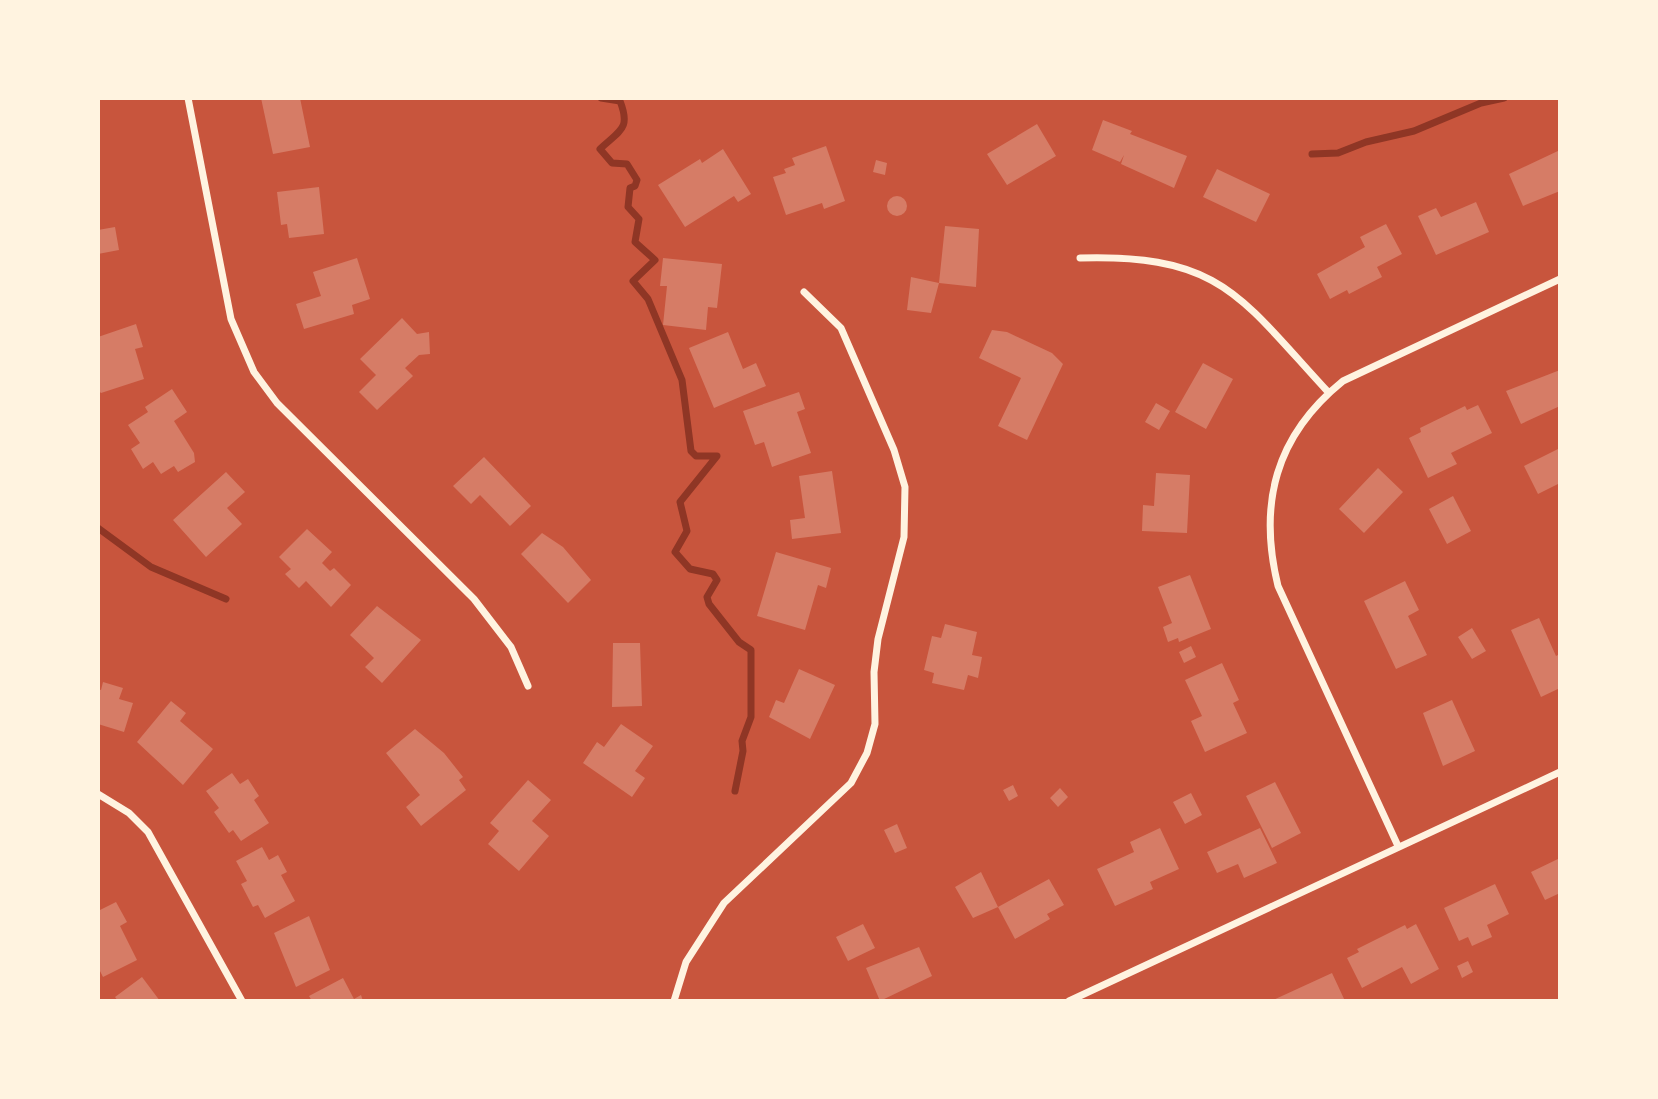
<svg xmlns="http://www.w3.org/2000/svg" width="1658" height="1099" font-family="'IBM Plex Sans',sans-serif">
  <rect width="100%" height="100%" fill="#c8553d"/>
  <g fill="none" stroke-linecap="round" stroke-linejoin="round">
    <!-- stream -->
    <path stroke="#8f3625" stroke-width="7" d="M601,98l19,3c11,28 0,29 -20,48l12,14 15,1 10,16 -2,6 -5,2 -2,19 11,12 -4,23 20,18 -22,21 15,18 34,81 9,71 5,5h21l-37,46 7,29 -12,21 15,17 23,5 4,6 -10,17 2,7 30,38 12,8v67l-9,24 1,10 -8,40
      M1312,154l26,-1 28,-11 48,-11 67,-28 23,-5
      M98,528l53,39 75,32"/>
  </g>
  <!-- building -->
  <path fill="#d67c66" d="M261,98h39l10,49 -37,7z
    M1103,120l29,11 -2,3 57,22 -13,32 -53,-24 3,-9 -4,7 -28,-12z
    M1037,124l19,32 -49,29 -20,-31z
    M826,146l19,55 -21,8 -2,-6 -36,12 -13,-38 13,-4 -2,-4 11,-4 -3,-7z
    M723,149l28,45 -13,8 -4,-6 -49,31 -27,-42 42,-26 2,4z
    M1560,150v41l-37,15 -14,-32z
    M876,160l11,3 -2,12 -12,-3z
    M1217,169l53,25 -14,28 -53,-25z
    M319,187l5,47 -35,4 -2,-14 -6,1 -4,-33z
    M887 206a10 10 0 1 1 20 0a10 10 0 1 1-20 0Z
    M1476,202l13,30 -53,23 -18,-39 18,-8 5,9z
    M1386,224l16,30 -25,13 5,10 -33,17 -2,-4 -17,9 -13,-25 48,-27 -5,-10z
    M945,226l34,3 -3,58 -37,-4 -8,30 -24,-3 4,-33 28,6z
    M115,227l4,23 -21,4v-24z
    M357,258l13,41 -18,6 2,9 -50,15 -8,-25 25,-8 -8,-24z
    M663,258l59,6 -5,44 -9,-1 -2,23 -43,-5 4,-39h-7z
    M402,318l15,16 12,-2 1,22 -11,1 -14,13 8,8 -36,34 -18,-18 17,-17 -16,-16z
    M136,324l7,23 -8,2 9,30 -43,14 -3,-3v-53z
    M992,330l15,2 45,21 11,11 -36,76 -29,-14 23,-48 -42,-20z
    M728,332l15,37 13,-6 10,23 -52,22 -25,-60z
    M1203,363l30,16 -27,50 -31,-17z
    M1560,370v36l-39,18 -15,-33z
    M172,389l15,23 -13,9 20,32 1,9 -17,10 -4,-6 -13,8 -8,-12 -10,7 -12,-20 9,-6 -12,-18 20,-13 -3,-5z
    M799,392l6,17 -8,3 14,41 -39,14 -8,-25 -9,3 -12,-34z
    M1156,403l14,8 -11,19 -14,-8z
    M1478,405l14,28 -41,20 6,11 -29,14 -19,-40 12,-6 -1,-4 45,-22 2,4z
    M1558,449l2,34 -22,11 -14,-28z
    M484,457l47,49 -21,20 -30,-31 -9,9 -18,-18z
    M1378,468l25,24 -39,41 -25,-24z
    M832,471l9,62 -49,6 -2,-19 15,-2 -6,-42z
    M226,472l19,20 -18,16 15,16 -36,33 -33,-37z
    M1156,473l34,2 -3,58 -45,-2 1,-26 11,1z
    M1453,496l18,35 -24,13 -18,-35z
    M307,529l25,23 -10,11 8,8 4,-3 17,17 -20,22 -25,-26 -7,7 -14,-14 6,-5 -12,-12z
    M542,533l21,14 28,33 -23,23 -47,-49z
    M776,552l55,16 -5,20 -8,-3 -13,45 -48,-14z
    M1190,575l21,54 -32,13 -1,-4 -10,4 -5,-15 9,-4 -14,-36z
    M1405,581l14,29 -11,6 19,39 -31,14 -32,-68z
    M377,606l44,34 -39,43 -17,-16 9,-9 -24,-23z
    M1539,618l17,38 4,-2v34l-19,9 -30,-67z
    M945,624l32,8 -5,23 10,2 -4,21 -10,-3 -4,15 -32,-7 2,-10 -10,-3 8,-34 9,2z
    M1472,628l14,23 -14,8 -14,-22z
    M613,643h27l2,63 -30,1z
    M1191,646l5,11 -12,6 -5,-11z
    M1222,663l17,37 -6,3 14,30 -42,19 -14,-31 11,-5 -17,-36z
    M799,669l36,16 -25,54 -41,-22 7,-17 8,3z
    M103,682l20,6 -4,11 14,4 -9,29 -26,-8v-35l3,1z
    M1452,700l23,51 -32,15 -20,-53z
    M171,701l15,12 -6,8 33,28 -30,36 -46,-43z
    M621,724l32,22 -18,25 10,7 -13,19 -49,-34 14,-21 7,5z
    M415,729l29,24 19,24 -4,3 7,10 -45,36 -15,-19 14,-12 -34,-42z
    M232,773l8,11 8,-5 11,17 -5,4 15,23 -28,18 -8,-11 -4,3 -15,-21 5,-4 -13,-17z
    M528,780l23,20 -19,21 17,15 -30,35 -31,-27 11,-13 -9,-8z
    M1275,782l26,51 -29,15 -26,-52z
    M1013,785l5,11 -9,5 -6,-11z
    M1060,788l8,9 -10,10 -8,-9z
    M1191,793l11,22 -17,9 -12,-22z
    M897,824l10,24 -12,5 -11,-23z
    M1160,828l19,41 -29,13 3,7 -38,17 -18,-37 37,-17 -4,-10z
    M1260,828l17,35 -33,15 -6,-14 -21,9 -10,-21z
    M262,847l7,13 9,-5 9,17 -6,3 14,26 -30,17 -7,-13 -5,2 -12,-23 6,-3 -11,-20z
    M1560,858v35l-15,7 -14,-28z
    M981,872l17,35 -25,11 -18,-31z
    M1049,879l15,26 -17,9 3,5 -35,20 -17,-32z
    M1495,884l14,30 -22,11 5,12 -20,9 -4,-9 -9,4 -15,-33z
    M116,902l11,20 -7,4 17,34 -34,17 -5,-10v-56z
    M309,916l21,54 -34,17 -22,-54z
    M863,924l12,24 -27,13 -12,-24z
    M1416,924l23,45 -28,15 -9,-17 -40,21 -15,-30 12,-6 -2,-3 48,-24 2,4z
    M919,947l13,29 -52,25 -14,-33z
    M1468,961l5,11 -11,6 -5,-12z
    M1332,973l13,28h-74z
    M142,977l18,24h-42l-3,-4z
    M343,978l11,21 7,-4 2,6h-51l-3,-5z"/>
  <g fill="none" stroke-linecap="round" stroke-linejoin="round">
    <!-- minor -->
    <path stroke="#fff3e0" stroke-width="7" d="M188,98l43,221 23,53 23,31 197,196 37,48 17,39
      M1080,258c142,-4 160,39 249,135
      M98,794l31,19 19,19 94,169
      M1398,846l-120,-260c-20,-82 -3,-150 65,-205l217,-102
      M674,1001l12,-39 38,-59 127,-120 16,-30 8,-29 -1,-52 4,-33 26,-102 1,-50 -11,-37 -53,-122 -37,-36
      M1069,1001l491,-229"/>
  </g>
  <!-- border -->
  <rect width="1658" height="1099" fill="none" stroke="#fff3e0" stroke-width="200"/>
</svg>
